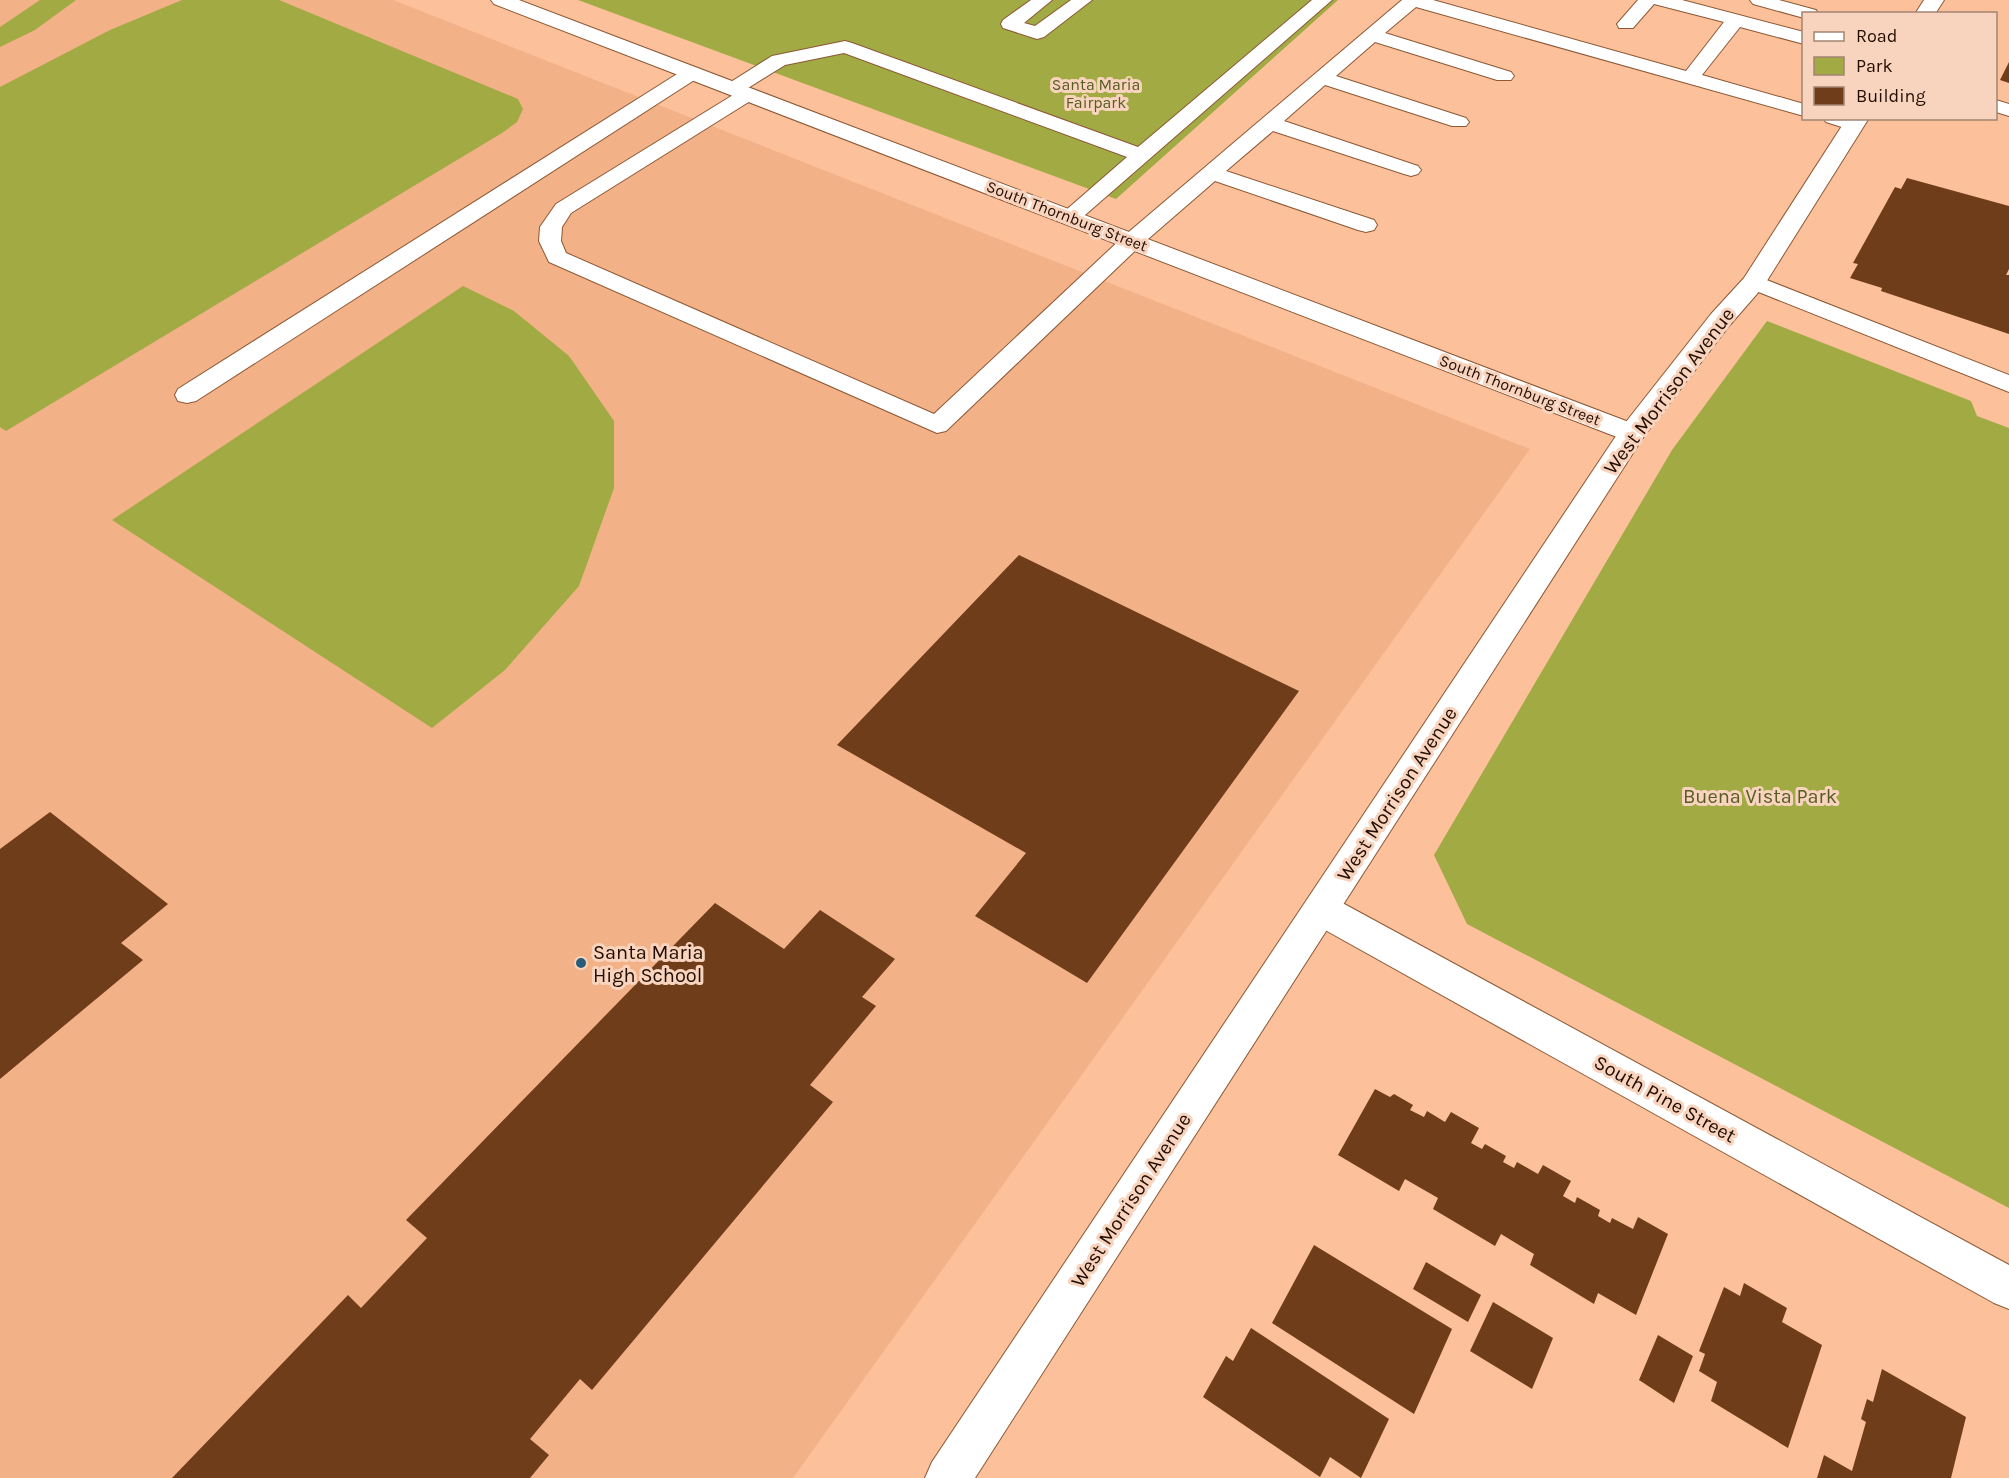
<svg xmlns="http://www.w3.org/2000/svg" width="2009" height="1478" font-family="Karla,sans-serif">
  <rect width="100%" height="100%" fill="#fcc09b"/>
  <!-- built -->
  <path fill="#f3b187" d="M0,0h393l1137,449 -737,1029h-793z"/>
  <!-- green -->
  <path fill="#a1aa43" d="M40,0h36l-41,30 -35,17v-20z
    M182,0h97l239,99 5,10 -6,13 -15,11 -496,298 -6,-4v-340l110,-57z
    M578,0h760l-222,199z
    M463,286l51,25 55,45 45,65v67l-35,98 -74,84 -73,58 -320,-208z
    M1767,321l204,80 6,15 32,12v780l-542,-284 -33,-69 238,-405z"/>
  <!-- building -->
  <path fill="#6f3d19" d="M2009,62v21l-9,-3z
    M1907,178l102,28v63l-3,6h3v59l-128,-43 1,-3 -32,-10 8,-14 -5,-1 42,-76 6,2z
    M1019,555l280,136 -212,292 -112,-67 51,-63 -189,-108z
    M50,812l118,92 -47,39 22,17 -143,119v-230z
    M715,903l69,46 36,-39 75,49 -33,38 14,9 -66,79 23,17 -241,288 -12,-11 -50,60 19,16 -19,23h-358l176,-183 13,13 66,-70 -21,-18z
    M1375,1089l15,8 4,-3 19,11 -3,5 14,7 3,-6 18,11 6,-10 28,16 -8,15 11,6 3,-5 21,12 -3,6 11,6 3,-6 21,12 5,-9 28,16 -8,15 12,7 2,-6 23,13 -2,6 12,7 2,-5 21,11 5,-12 30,17 -32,81 -38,-22 -4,11 -64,-39 4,-11 -33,-20 -6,12 -62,-37 5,-11 -33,-19 -6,12 -61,-36z
    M1314,1245l138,84 -38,85 -142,-91z
    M1426,1262l55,33 -13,27 -55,-33z
    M1744,1283l43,25 -5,14 40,23 -34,103 -77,-47 6,-19 -18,-11 6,-17 -6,-3 25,-64 16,9z
    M1493,1302l60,36 -21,51 -62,-38z
    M1251,1328l138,91 -28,59 -31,-21 -10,20 -117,-80 23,-41 7,5z
    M1658,1335l35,21 -19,47 -35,-23z
    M1882,1369l84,48 -15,61h-134l7,-23 28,16 14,-49 -5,-3 6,-20 6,3z"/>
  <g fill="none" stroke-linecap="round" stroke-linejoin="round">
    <defs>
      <path id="lane" d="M1031,0h21l-28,23 11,3 36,-26h21l-48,37 -7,2 -34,-11 -2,-4 2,-4z
        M1312,0h20l-255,222 -8,1 -8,-1 -3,-5 69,-60 -283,-104 -59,12 -37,23 7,2 3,4 -3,4 -184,115 -9,14 -1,14 5,12 368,161 190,-178 278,-236h31l253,71 38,-49 -70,-18 -21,24h-14l-2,-4 21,-24h44l122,32v12l-64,-17 -38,48 102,29v12l-388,-109 -31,26 126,39 3,4 -3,4h-14l-122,-38 -39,34 130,42 3,4 -3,4h-14l-127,-41 -41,36 134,45 3,4 -3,4 -7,2 -7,-2 -131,-43 -47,40 148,49 3,5 -3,5 -8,2 -8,-2 -143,-49 -75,65 -194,185 -9,2 -388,-171 -10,-21 1,-14 16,-23 177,-109 -7,-2 -3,-4 3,-4 46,-29 73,-15 7,2 286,104z
        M1750,0h29l37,10 2,4h-14v4l-51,-14z
        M692,67l7,2 3,4 -3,4 -503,324 -9,2 -9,-2 -3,-6 3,-6 507,-320z
        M1996,100l13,4v12l-13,-4z
        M1823,118c13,0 33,-4 41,7l-3,4 -7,2 -28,-9z
        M1754,275l255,100v17l-263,-105 -3,-5 3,-5z"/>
      <path id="street" d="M491,0h28l1123,427 4,6 -4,6 -10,3 -10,-3 -1128,-435z
        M1322,895l13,4 674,366v44l-15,-6 -685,-382 -5,-11 5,-11z"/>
      <path id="secondary" d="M1924,0h20l-9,14h-20z
        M1847,118h22l-106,169 -34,39 -87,113 -667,1039h-50l7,-16 690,-1035 89,-113 33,-36z"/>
    </defs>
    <!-- lane casing -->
    <use href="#lane" stroke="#8c5835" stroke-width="2"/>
    <!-- street casing -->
    <use href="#street" stroke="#8c5835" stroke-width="2"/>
    <!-- secondary casing -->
    <use href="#secondary" stroke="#8c5835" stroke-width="2"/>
    <!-- lane -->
    <use href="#lane" fill="#fff" fill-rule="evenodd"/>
    <!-- street -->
    <use href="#street" fill="#fff" fill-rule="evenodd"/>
    <!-- secondary -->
    <use href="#secondary" fill="#fff" fill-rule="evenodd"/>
  </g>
  <!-- markers -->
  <circle fill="#275d78" stroke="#f8d3bd" stroke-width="2" cx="581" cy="963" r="6"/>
  <g text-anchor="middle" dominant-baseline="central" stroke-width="6" stroke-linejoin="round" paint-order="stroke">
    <!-- far-park labels -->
    <g font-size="16" fill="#575c25" stroke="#f8d3bd">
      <text x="1096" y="84">Santa Maria<tspan x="1096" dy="18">Fairpark</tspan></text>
    </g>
    <!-- far-street labels -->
    <g font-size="16" fill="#210d02" stroke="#f8d3bd">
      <text transform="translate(1067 216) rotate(21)">South Thornburg Street</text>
      <text transform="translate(1520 390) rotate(21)">South Thornburg Street</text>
    </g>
    <!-- street labels -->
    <g font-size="20" fill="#210d02" stroke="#f8d3bd">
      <text transform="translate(1669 391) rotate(-53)">West Morrison Avenue</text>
      <text transform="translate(1397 794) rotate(-57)">West Morrison Avenue</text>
      <text transform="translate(1665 1099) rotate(29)">South Pine Street</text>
      <text transform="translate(1131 1200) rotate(-57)">West Morrison Avenue</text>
    </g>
    <!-- park labels -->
    <g font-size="20" fill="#575c25" stroke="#f8d3bd">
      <text x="1760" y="796">Buena Vista Park</text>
    </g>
    <!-- poi labels -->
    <g font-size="20" fill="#210d02" stroke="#f8d3bd" text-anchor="start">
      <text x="593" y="952">Santa Maria<tspan x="593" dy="23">High School</tspan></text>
    </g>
  </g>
  <!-- legend -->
  <rect x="1802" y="12" width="195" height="108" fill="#f8d3bd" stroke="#a28472" stroke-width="1.5"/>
  <rect x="1814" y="32" width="30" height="9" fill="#ffffff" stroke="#a28472" stroke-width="1.5"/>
  <text x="1856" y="42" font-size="18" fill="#210d02">Road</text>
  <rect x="1814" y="57" width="30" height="18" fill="#a1aa43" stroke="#a28472" stroke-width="1.5"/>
  <text x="1856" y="72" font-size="18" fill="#210d02">Park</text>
  <rect x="1814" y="87" width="30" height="18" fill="#6f3d19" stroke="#a28472" stroke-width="1.5"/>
  <text x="1856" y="102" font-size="18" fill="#210d02">Building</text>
</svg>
